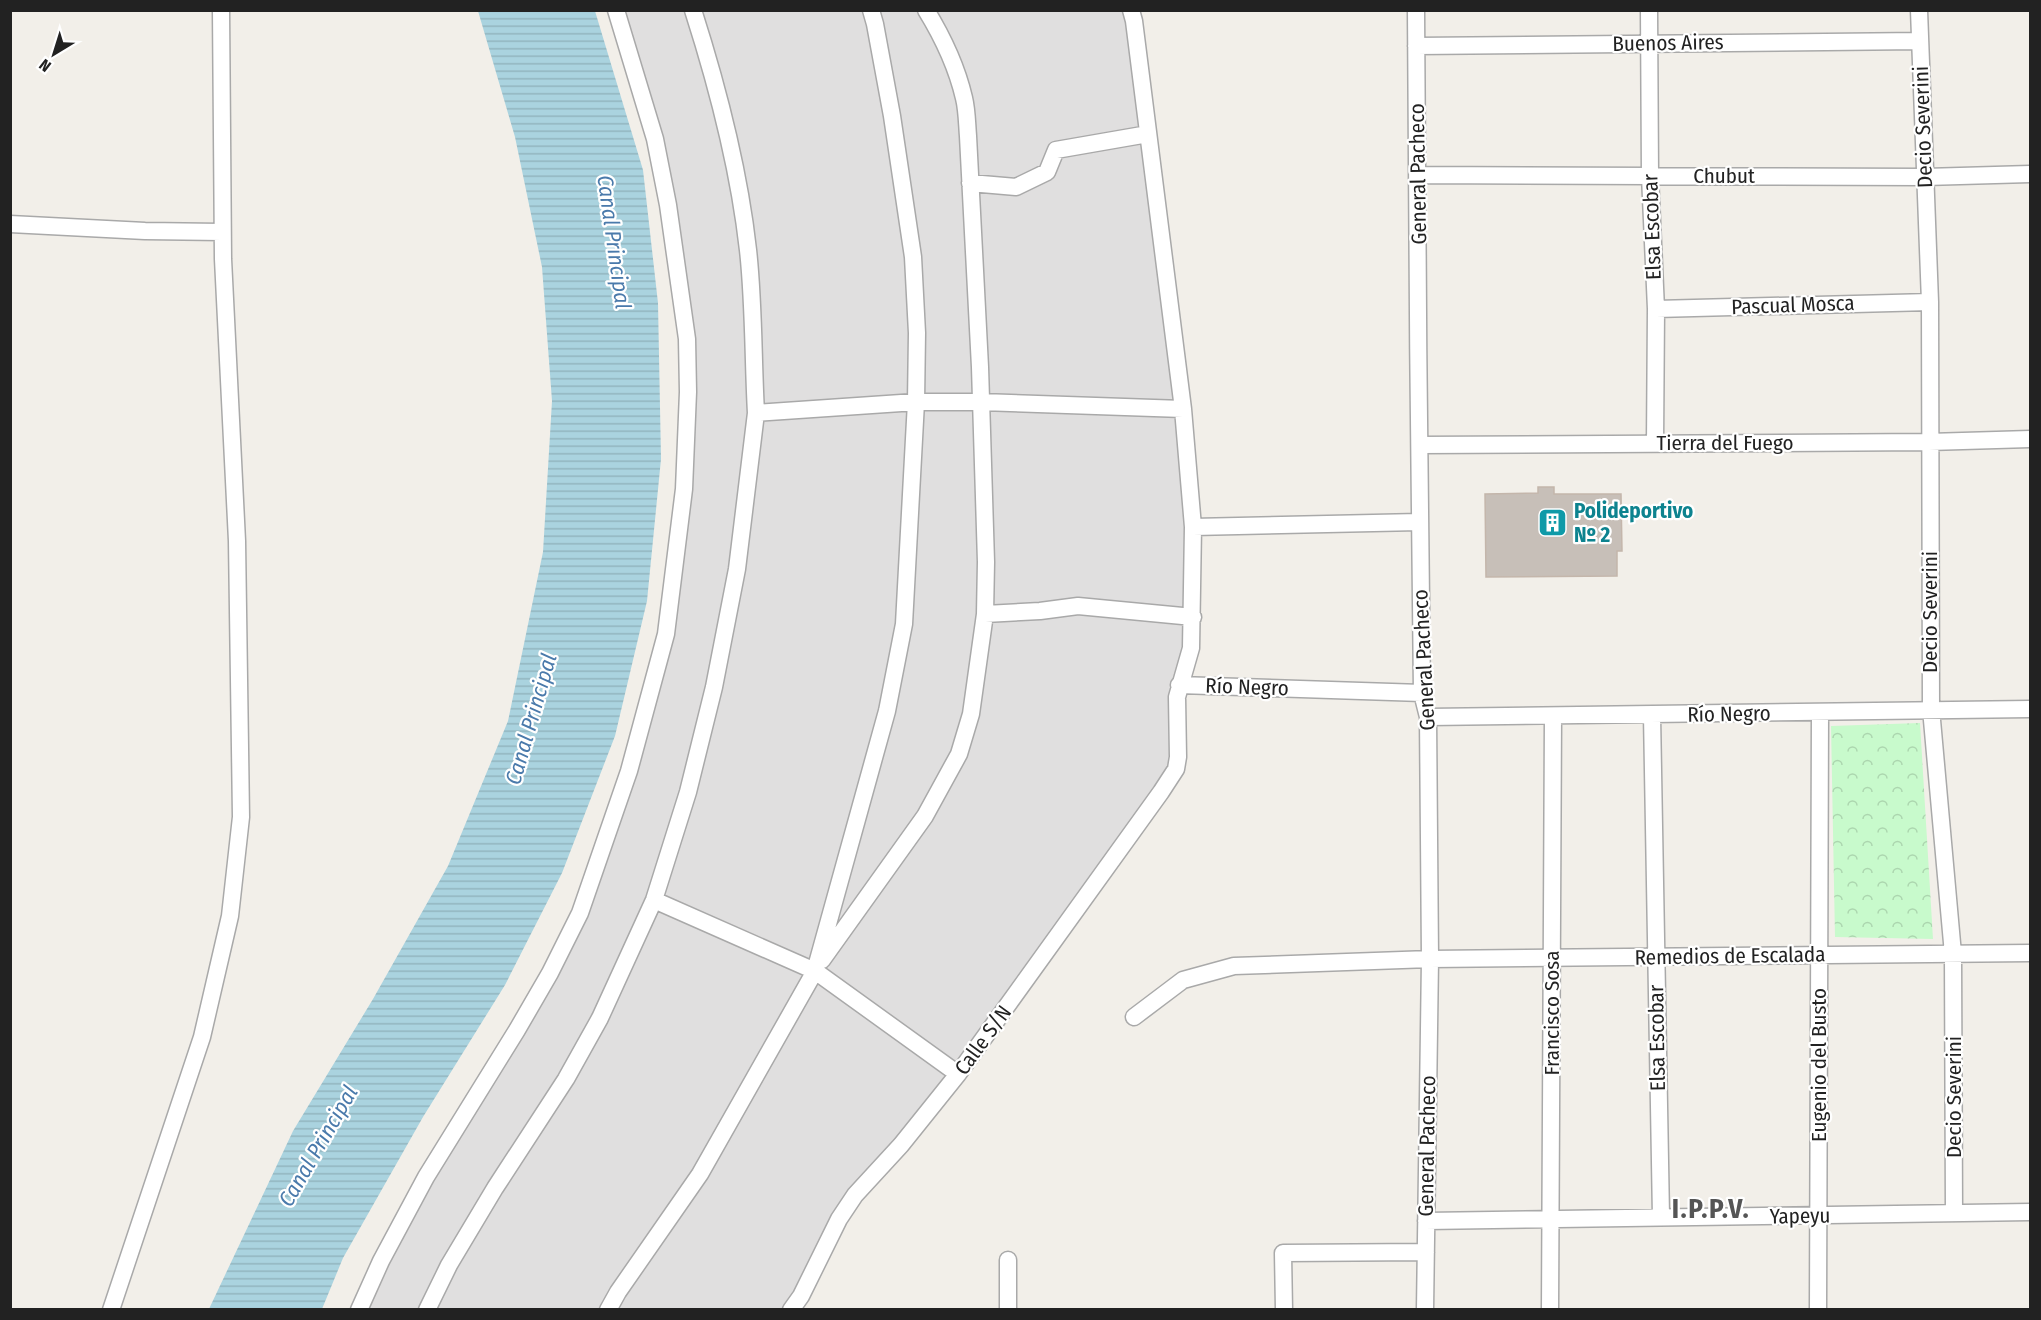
<svg xmlns="http://www.w3.org/2000/svg" width="2041" height="1320" font-family="'Fira Sans Condensed',sans-serif">
  <defs>
    <pattern id="park-crowns" width="20" height="18" patternUnits="userSpaceOnUse" patternTransform="scale(1.5)"><rect width="20" height="18" fill="#c8facc"/><path d="M2 6a3 3 0 1 1 6 0M12 15a3 3 0 1 1 6 0" fill="none" stroke="#acd6af"/></pattern>
    <pattern id="water-rules" width="6" height="5" patternUnits="userSpaceOnUse" patternTransform="scale(1.5)"><rect width="6" height="5" fill="#aad3df"/><path d="M0 2.5h6" fill="none" stroke="#92b5bf"/></pattern>
  </defs>
  <rect width="100%" height="100%" fill="#f2efe9"/>
  <!-- residential -->
  <path fill="#e0dfdf" d="M616,11h515l62,516 -15,230 -141,210 -182,228 -64,114 -432,1 221,-397 86,-279 21,-295 -19,-134z"/>
  <!-- park -->
  <path fill="url(#park-crowns)" d="M1920,723l13,216 -98,-2 -4,-211z"/>
  <!-- water -->
  <path fill="url(#water-rules)" d="M478,11h117l48,159 15,133 3,156 -14,142 -32,135 -53,137 -57,112 -82,132 -80,141 -21,51h-113l84,-178 80,-132 75,-133 60,-145 35,-169 9,-151 -10,-134 -27,-130z"/>
  <!-- building -->
  <path fill="#c7bfb8" stroke="#c4b6ab" stroke-width="1.5" d="M1538,487h16v7h67l1,57h-5v25l-131,1 -1,-83 53,-1z"/>
  <g fill="none" stroke-linecap="round" stroke-linejoin="round">
    <defs>
      <path id="minor" d="M693,10c25,78 46,159 55,240 6,53 5,110 8,163
        M1416,10c2,228 2,455 6,683l6,24 2,242 -5,351
        M1649,10l1,166 6,133 -1,134
        M1919,10l11,292 1,407 22,245 1,259
        M1416,46l504,-5
        M1418,175l507,2 105,-3
        M970,183l46,4 31,-15 9,-22 92,-16
        M10,224l135,7 77,1
        M1656,309l274,-7
        M1420,445l509,-3 101,-3
        M1193,527l226,-5
        M985,614l55,-3 38,-5 115,11
        M1179,685l243,8
        M1652,715l9,502
        M1428,717l602,-8
        M654,900l161,71 143,103
        M822,960l103,-144 34,-62 12,-40 14,-100 1,-52 -6,-195 -12,-231c-1,-12 -1,-26 -4,-38 -7,-30 -22,-62 -38,-88
        M1134,1017l49,-37 51,-14 196,-7 600,-6
        M1426,1221l604,-9
        M1008,1260v50
        M111,1310l91,-273 28,-121 11,-99 -4,-276 -14,-282 -2,-249
        M359,1310l22,-49 45,-84 91,-147 33,-57 30,-60 49,-142 37,-137 18,-145 4,-97 -1,-53 -19,-134 -13,-66 -39,-129
        M427,1310l22,-45 46,-77 71,-109 34,-61 54,-118 34,-108 26,-105 23,-118 19,-156 160,-11h65l202,7
        M608,1310l10,-18 82,-118 115,-203 72,-260 17,-87 12,-222 1,-69 -4,-76 -21,-141 -17,-92 -4,-14
        M791,1310l10,-14 38,-77 16,-24 46,-50 57,-71 203,-282 15,-23 2,-12 -1,-60 14,-49 2,-121 -10,-118 -49,-388 -3,-11
        M1284,1310l-1,-57 143,-1
        M1550,1310l3,-594
        M1818,1310l2,-598"/>
    </defs>
    <!-- minor casing -->
    <use href="#minor" stroke="#a9a9a9" stroke-width="19"/>
    <!-- minor -->
    <use href="#minor" stroke="#fff" stroke-width="16"/>
  </g>
  <!-- icons -->
  <defs>
    <symbol id="building-square" viewBox="-11 -11 22 22"><rect x="-9" y="-9" width="18" height="18" rx="4" fill="#0f9aa8" stroke="#fff"/><path d="M-4-6H4V6H1V3H-1V6H-4ZM-2.5-4.3h1.7v1.8h-1.7ZM.8-4.3h1.7v1.8H.8ZM-2.5-1h1.7V.8h-1.7ZM.8-1h1.7V.8H.8Z" fill="#fff"/></symbol>
  </defs>
  <g fill-rule="evenodd">
    <use href="#building-square" x="1536" y="506" width="33" height="33"/>
  </g>
  <g text-anchor="middle" dominant-baseline="central" stroke-width="4.5" stroke-linejoin="round" paint-order="stroke">
    <!-- street labels -->
    <g font-size="21" fill="#222" stroke="#fff">
      <text transform="translate(1668 43) rotate(-1)">Buenos Aires</text>
      <text transform="translate(1923 127) rotate(-92)">Decio Severini</text>
      <text transform="translate(1418 174) rotate(-91)">General Pacheco</text>
      <text x="1724" y="176">Chubut</text>
      <text transform="translate(1652 227) rotate(-92)">Elsa Escobar</text>
      <text transform="translate(1793 305) rotate(-2)">Pascual Mosca</text>
      <text x="1725" y="443">Tierra del Fuego</text>
      <text transform="translate(1930 612) rotate(-90)">Decio Severini</text>
      <text transform="translate(1424 660) rotate(-93)">General Pacheco</text>
      <text transform="translate(1247 687) rotate(2)">Río Negro</text>
      <text transform="translate(1729 714) rotate(-1)">Río Negro</text>
      <text transform="translate(1730 956) rotate(-1)">Remedios de Escalada</text>
      <text transform="translate(1552 1013) rotate(-90)">Francisco Sosa</text>
      <text transform="translate(1657 1038) rotate(-91)">Elsa Escobar</text>
      <text transform="translate(983 1040) rotate(-54)">Calle S/N</text>
      <text transform="translate(1819 1065) rotate(-90)">Eugenio del Busto</text>
      <text transform="translate(1954 1097) rotate(-90)">Decio Severini</text>
      <text transform="translate(1427 1146) rotate(-89)">General Pacheco</text>
      <text transform="translate(1800 1216) rotate(-1)">Yapeyu</text>
    </g>
    <!-- culture labels -->
    <g font-size="21" font-weight="bold" fill="#0d838f" stroke="#fff" text-anchor="start">
      <text x="1574" y="511">Polideportivo<tspan x="1574" dy="24">Nº 2</tspan></text>
    </g>
    <!-- water labels -->
    <g font-size="22" font-style="italic" fill="#4a7aab" stroke="#fff">
      <text transform="translate(614 242) rotate(82)">Canal Principal</text>
      <text transform="translate(531 719) rotate(-74)">Canal Principal</text>
      <text transform="translate(318 1146) rotate(-60)">Canal Principal</text>
    </g>
    <!-- district labels -->
    <g font-size="27" font-weight="bold" letter-spacing="1.5" fill="#555" stroke="#fff">
      <text x="1711" y="1209">I.P.P.V.</text>
    </g>
  </g>
  <!-- border -->
  <rect width="2041" height="1320" fill="none" stroke="#222222" stroke-width="24"/>
  <!-- north arrow -->
  <g transform="translate(54 54) rotate(218)" stroke="#ffffff" stroke-width="4.5" paint-order="stroke">
  <path d="M0-4.5L10 22L0 15L-10 22Z" fill="#222222"/>
  <text y="-9" font-size="16" font-weight="bold" text-anchor="middle" fill="#222222">N</text>
  </g>
</svg>
